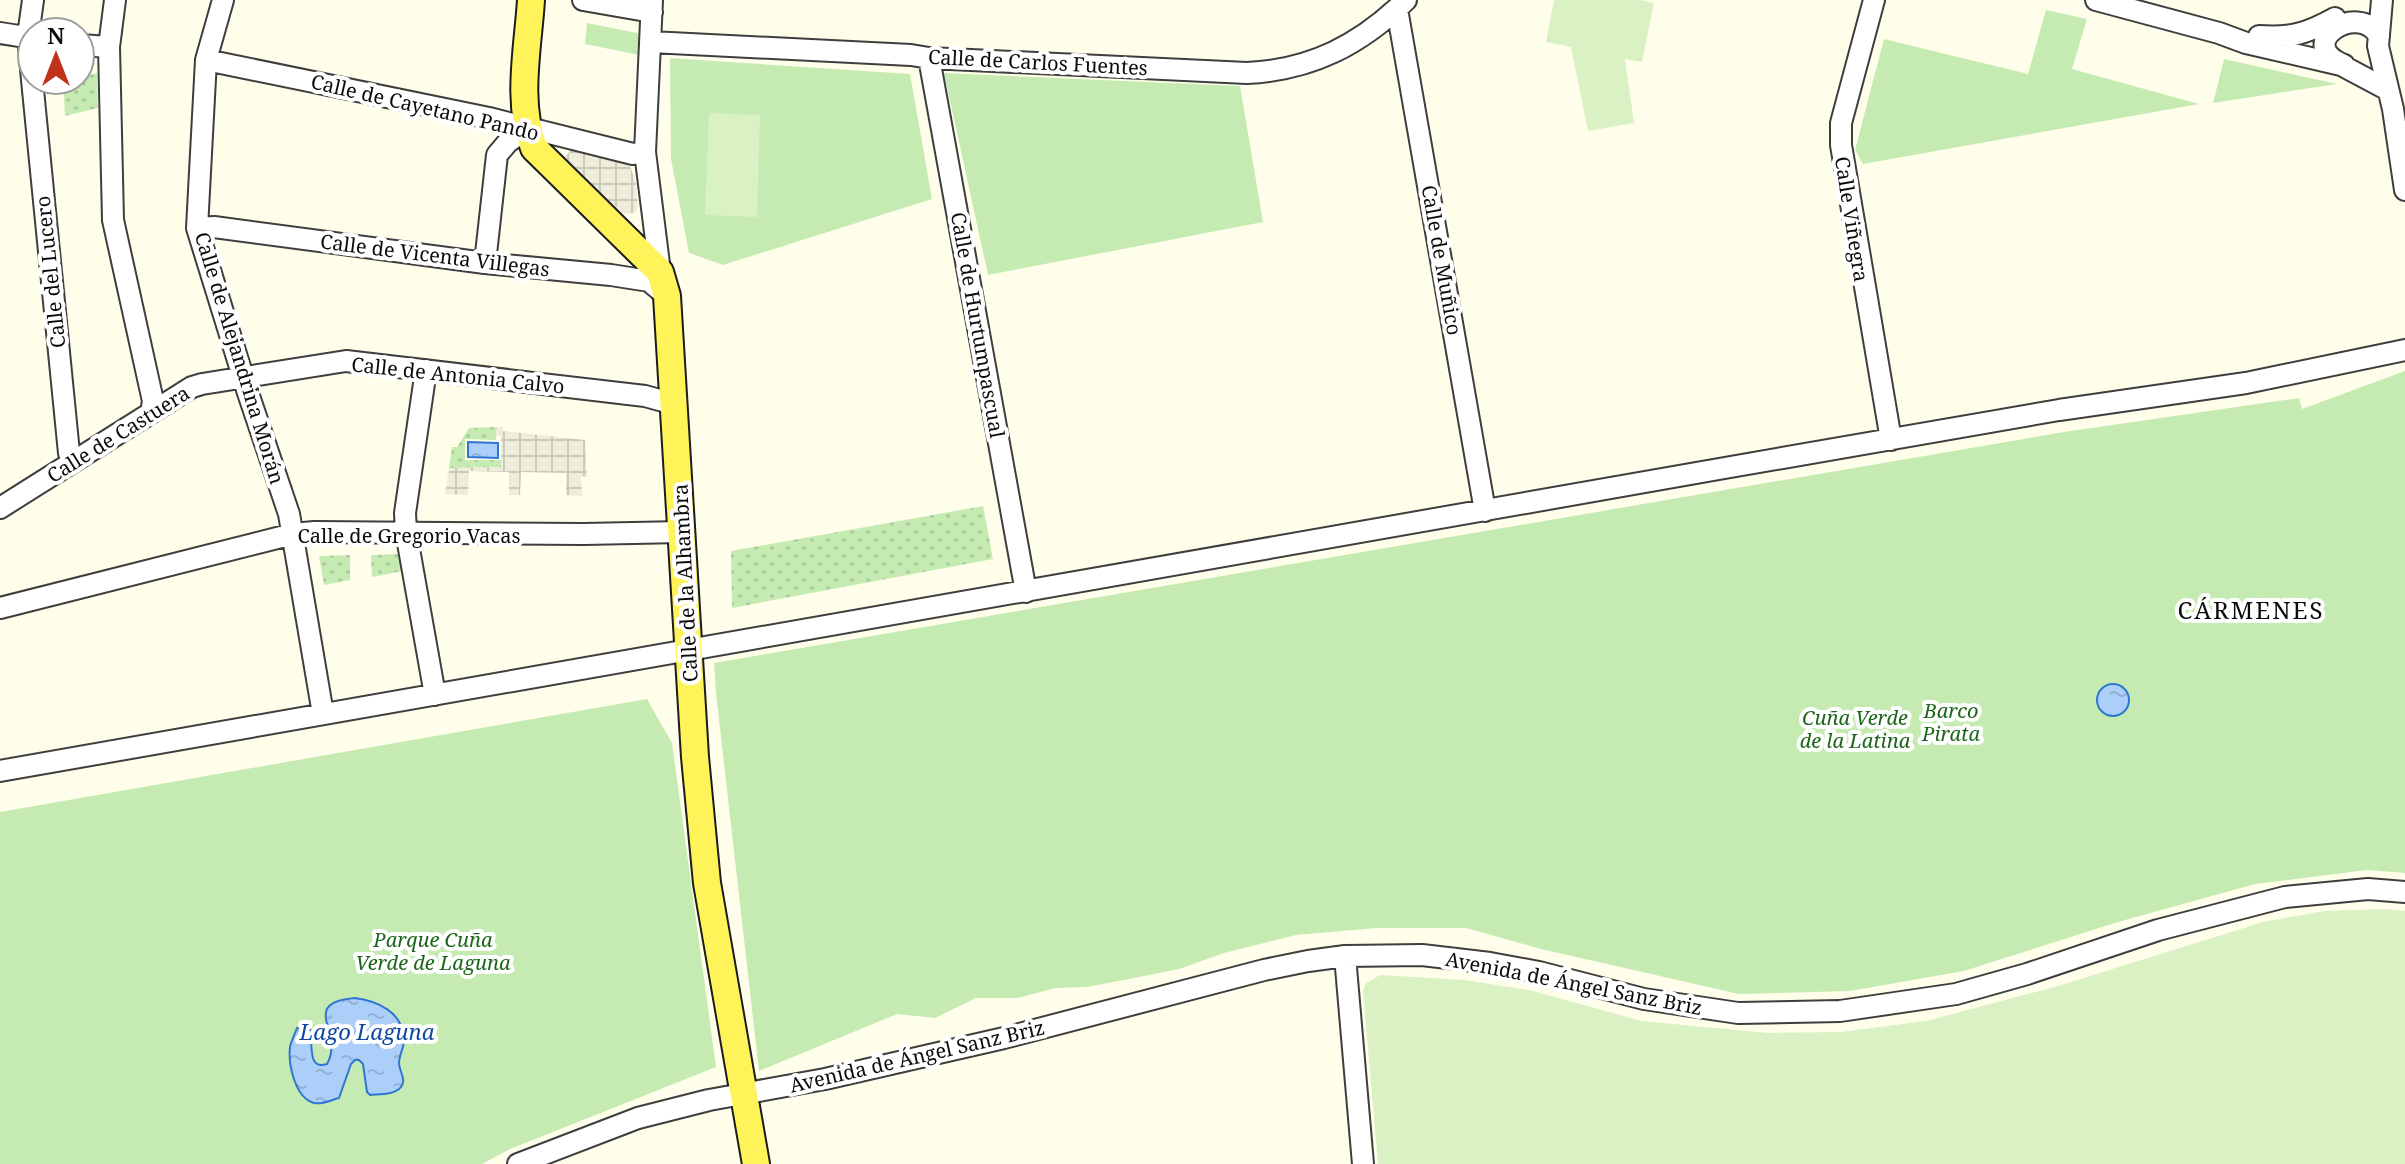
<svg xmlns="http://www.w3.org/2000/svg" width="2405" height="1164" font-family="'Noto Serif',serif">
  <defs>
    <pattern id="garden-dots" width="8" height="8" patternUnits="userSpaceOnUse" patternTransform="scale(2)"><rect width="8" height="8" fill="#c6ebb2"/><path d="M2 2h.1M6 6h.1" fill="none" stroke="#a9c898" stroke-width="1.8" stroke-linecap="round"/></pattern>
    <pattern id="plaza-grid" width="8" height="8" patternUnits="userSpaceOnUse" patternTransform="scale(2)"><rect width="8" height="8" fill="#eeecda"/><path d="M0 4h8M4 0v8" fill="none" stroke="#cbc9ba"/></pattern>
    <pattern id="water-ripples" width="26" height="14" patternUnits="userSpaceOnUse" patternTransform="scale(2)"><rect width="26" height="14" fill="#accff9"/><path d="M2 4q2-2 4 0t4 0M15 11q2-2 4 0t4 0" fill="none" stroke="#93b0d4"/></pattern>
  </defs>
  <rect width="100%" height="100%" fill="#fffeea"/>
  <!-- grass -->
  <path fill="#c6ebb2" d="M2046,10l41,9 -15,50 127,35 -336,60 -8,-14 29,-111 144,35z
    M587,23l55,11 -3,21 -54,-11z
    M670,58l240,16 22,125 -209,66 -34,-12 -18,-94z
    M2224,59l113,25 -124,19z
    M944,73l296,13 23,136 -275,53z
    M2405,371v502l-38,-3 -112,14 -137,38 -154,49 -114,20 -111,3 -198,-45 -75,-21h-90l-80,7 -72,18 -45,16 -50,10 -42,8 -32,1 -37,10h-42l-41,20 -38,-4 -138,57 -43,-378 -2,-30 1350,-231 235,-34 3,11z
    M647,699l25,44 44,324 -206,82 -28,15h-482v-352z"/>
  <!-- garden -->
  <path fill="url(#garden-dots)" d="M97,73l1,35 -33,8 -2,-35 17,-1v-3z
    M497,427l-1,13 -31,-1v21h36v7l-52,1 3,-21h5l12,-19z
    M983,506l10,53 -261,49 -1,-57z
    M401,554l2,17 -31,6 -1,-22z
    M350,555v25l-26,5 -5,-29z"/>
  <!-- pitch -->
  <path fill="#daf1c4" d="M1554,0h87l13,3 -12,59 -17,-3 9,64 -46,8 -17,-84 -25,-5z
    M709,113l51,2 -3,102 -52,-2z
    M2388,909l17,2v253h-1027l-15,-173 3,-8 14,-8 85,5 68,11 109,30 126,12 73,-1 85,-11 132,-35 205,-64 61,-11z"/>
  <!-- plaza -->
  <path fill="url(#plaza-grid)" d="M571,150l50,11 9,5 6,17 2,24 -3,6 -11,1 -55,-49 -4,-8z
    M497,427h6v4l82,9 2,36 -6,1 1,19 -16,-1v-22l-45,-1 -1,23h-11v-23l-40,-1 -1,24 -23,-1 4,-26 52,-1v-31l-5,-1z"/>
  <!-- water -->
  <path fill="url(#water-ripples)" stroke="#2f76d4" stroke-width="2" d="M468,442l30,1v15l-30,-1z
    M2097 700a16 16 0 1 1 32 0a16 16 0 1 1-32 0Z
    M355,998c23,3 47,14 49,40 1,9 -5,16 -5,25 0,8 8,17 2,24 -6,8 -22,7 -31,8l-3,-3 -4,-28 -4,-4h-4l-4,4 -12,34c-8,2 -17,7 -25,5 -19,-5 -26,-39 -24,-56 1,-6 5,-13 7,-19l6,-2 7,4c3,13 -3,41 17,34 18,-31 -29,-61 28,-66z"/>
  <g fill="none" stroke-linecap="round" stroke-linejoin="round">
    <defs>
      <path id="minor" d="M115,0l-6,47 4,173 40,181 -2,12
        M223,0l-17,60 -9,168 51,165 41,121 34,200
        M583,0l69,12
        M652,0l-7,152 15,120
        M1874,0l-33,123v22l50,295
        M2096,0l123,33 27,10 95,22 47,25
        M2382,0l-4,46 15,63 12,81
        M1397,9l88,502
        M0,33l32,5
        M2259,36c32,2 47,-2 76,-18
        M651,42l260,13 18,3 318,15c64,-3 113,-28 159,-73
        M80,45l29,2
        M929,58l97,534
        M206,60l283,58 144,36 12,-2
        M2344,65c-52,-21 14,-65 35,-29
        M32,80l37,373 8,6
        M32,80l-4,-44 5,-36
        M197,228l17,-1 271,36 126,12 38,6 18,15
        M485,263l12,-108 11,-13 19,-13
        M426,370l-21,143 1,19 29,163
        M0,508l192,-121 10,-3 144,-23 299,35 29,8
        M0,608l293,-74 21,-2 270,2 98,-2
        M0,771l1719,-302 340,-59 187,-27 159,-33
        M1345,956l18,208
        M518,1164l120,-46 71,-18 116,-21 179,-41 260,-68 44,-9 37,-5 77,-1 68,8 49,9 105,27 94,14 102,-2 116,-17 71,-20 131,-44 127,-33 83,-8 37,3"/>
      <path id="major" d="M531,0c-3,48 -15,102 3,148l126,124 7,24 28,461 12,126 49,281"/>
    </defs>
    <!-- minor casing -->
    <use href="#minor" stroke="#3e3e3e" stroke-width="24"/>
    <!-- major casing -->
    <use href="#major" stroke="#1c1c1c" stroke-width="30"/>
    <!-- minor -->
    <use href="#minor" stroke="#fff" stroke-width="20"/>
    <!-- major -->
    <use href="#major" stroke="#fff35a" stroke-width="26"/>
  </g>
  <g text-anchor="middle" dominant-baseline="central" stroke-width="8" stroke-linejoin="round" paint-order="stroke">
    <!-- street labels -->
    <g font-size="20" fill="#0b0b0b" stroke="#fff">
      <text transform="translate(1038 62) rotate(3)">Calle de Carlos Fuentes</text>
      <text transform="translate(425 107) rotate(13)">Calle de Cayetano Pando</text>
      <text transform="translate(1852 219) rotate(81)">Calle Viñegra</text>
      <text transform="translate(435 255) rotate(7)">Calle de Vicenta Villegas</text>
      <text transform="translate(1442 260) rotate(80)">Calle de Muñico</text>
      <text transform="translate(50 272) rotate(-96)">Calle del Lucero</text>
      <text transform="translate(978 325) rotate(80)">Calle de Hurtumpascual</text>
      <text transform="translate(240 358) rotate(73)">Calle de Alejandrina Morán</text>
      <text transform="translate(458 375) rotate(6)">Calle de Antonia Calvo</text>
      <text transform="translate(118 434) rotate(-32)">Calle de Castuera</text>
      <text x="409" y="535">Calle de Gregorio Vacas</text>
      <text transform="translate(685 583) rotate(-93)">Calle de la Alhambra</text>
      <text transform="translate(1574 983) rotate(11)">Avenida de Ángel Sanz Briz</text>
      <text transform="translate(917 1056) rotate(-13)">Avenida de Ángel Sanz Briz</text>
    </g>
    <!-- park labels -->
    <g font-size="20" font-style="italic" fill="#1c6519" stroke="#fff">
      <text x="1951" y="710">Barco<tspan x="1951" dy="23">Pirata</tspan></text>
      <text x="1855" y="717">Cuña Verde<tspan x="1855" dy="23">de la Latina</tspan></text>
      <text x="433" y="939">Parque Cuña<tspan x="433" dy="23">Verde de Laguna</tspan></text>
    </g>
    <!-- water labels -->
    <g font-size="22" font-style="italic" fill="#1049a2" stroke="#fff">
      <text x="367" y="1031">Lago Laguna</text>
    </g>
    <!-- quarter labels -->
    <g font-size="24" letter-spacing="2" fill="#0b0b0b" stroke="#fff">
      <text x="2251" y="609">CÁRMENES</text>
    </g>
  </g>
  <!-- north arrow -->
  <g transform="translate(56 56)"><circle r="38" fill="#ffffff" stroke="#9d9d9d" stroke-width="2"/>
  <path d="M0-6L14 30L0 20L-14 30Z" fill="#c1321d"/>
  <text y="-12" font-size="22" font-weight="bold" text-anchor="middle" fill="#0b0b0b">N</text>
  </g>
</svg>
